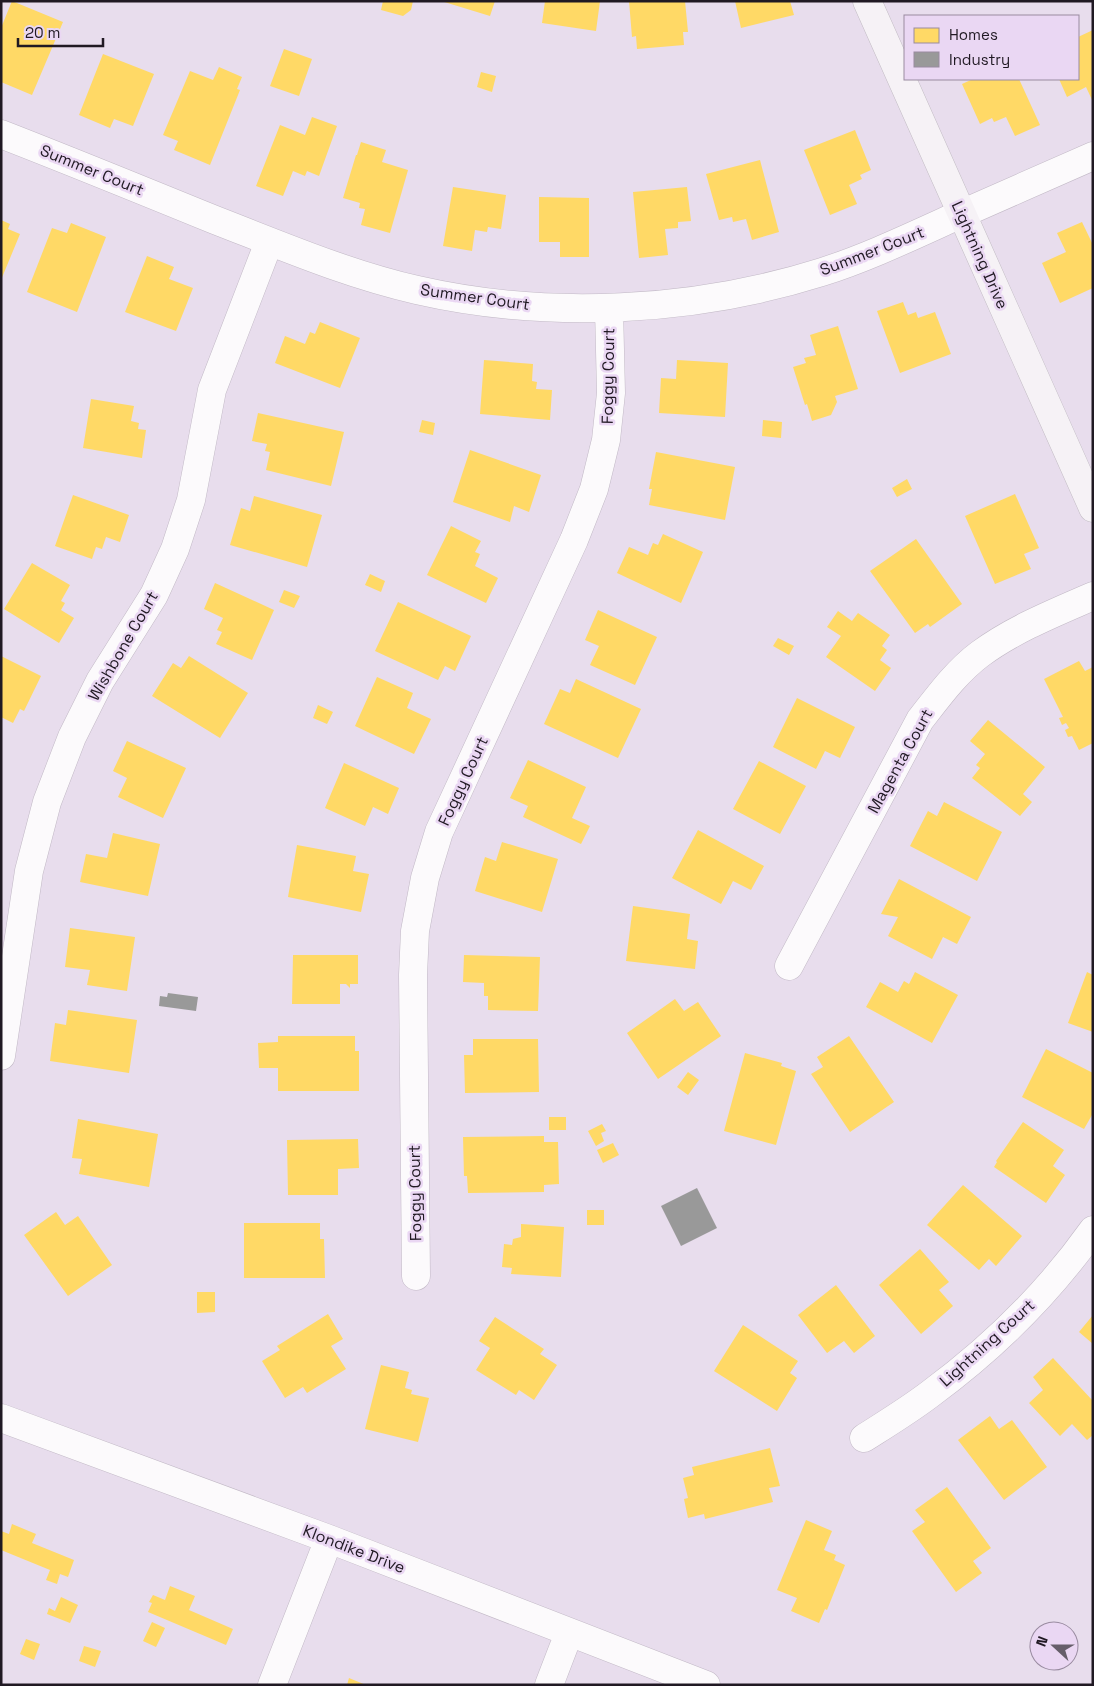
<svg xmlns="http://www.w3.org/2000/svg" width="1094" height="1686" font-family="'Space Grotesk',sans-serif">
  <rect width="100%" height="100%" fill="#e8dded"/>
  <!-- homes -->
  <path fill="#ffd966" d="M12,1l51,21 -31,73 -31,-13v-54z
    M383,1h30l-2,9 -8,6 -22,-6z
    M441,1h54l-5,15z
    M545,1h55l-4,30 -54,-8z
    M629,1h56l3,31h-5l1,13 -47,4 -1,-13 -4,1z
    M735,1h55l4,14 -53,13z
    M1093,30v72l-7,-15 -19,10 -8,-18h19v-42z
    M284,49l28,10 -13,37 -29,-10z
    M103,54l51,20 -21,52 -19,-7 -4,9 -31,-13z
    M219,67l23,10 -5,12 3,1 -30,75 -36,-15 4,-9 -15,-6 27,-64 23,9z
    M481,72l15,4 -4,16 -15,-5z
    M973,79h46l21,46 -25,11 -9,-19 -12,5 -2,-4 -12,6 -18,-40z
    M312,117l25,9 -18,50 -12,-5 -2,5 -12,-5 -10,25 -27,-10 24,-61 25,10z
    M855,130l16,40 -11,5 2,4 -13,6 8,19 -27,11 -26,-65z
    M361,142l25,8 -4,12 26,8 -18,63 -29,-8 4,-16 -6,-1 1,-5 -17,-5 13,-43h1z
    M760,160l19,72 -27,8 -6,-21 -13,3 -1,-5 -13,3 -13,-46z
    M453,187l53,8 -5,34 -13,-2 -1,5 -12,-2 -3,21 -29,-5z
    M687,187l4,34 -13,1v6l-13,1 3,26 -29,3 -6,-66z
    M539,197l50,1v59h-29v-15h-21z
    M1,220l9,4 -2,5 12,5 -19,46z
    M1082,222l11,23v43l-33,15 -18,-40 24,-11 -9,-19z
    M71,223l35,14 -29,75 -50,-20 25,-64 15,5z
    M147,256l27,11 -5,12 24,9 -17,43 -51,-19z
    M903,302l5,13 8,-3 2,6 17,-6 16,42 -51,19 -23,-62z
    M320,322l40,16 -20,50 -65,-25 10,-27 20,8 5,-12 5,2z
    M838,326l20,63 -23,7 2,6 -6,13 -19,6 -5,-17 -2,1 -12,-38 13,-4 -2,-5 12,-3 -6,-20z
    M484,360l49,4 -1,17 5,1 -1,7 16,1 -2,30 -70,-6z
    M677,360l51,3 -3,54 -66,-4 2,-35 15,1z
    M91,399l43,7 -3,15 8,2 -1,6 8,1 -4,28 -59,-10z
    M258,413l86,19 -13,54 -65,-16 4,-18 -5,-1 2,-7 -15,-3z
    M422,420l13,3 -2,12 -14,-3z
    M763,420l19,2 -1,16 -19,-2z
    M470,450l71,25 -12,37 -15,-6 -4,16 -57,-20z
    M656,452l79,15 -10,53 -76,-15 3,-16h-3z
    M907,479l5,10 -15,8 -5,-9z
    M1015,494l24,54 -15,6 7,15 -36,15 -30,-68z
    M73,495l56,20 -9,27 -14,-5 -4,12 -6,-2 -4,12 -37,-13z
    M254,496l68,19 -15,52 -77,-22 11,-37 9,3z
    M451,526l30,15 -6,11 5,2 -5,12 23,12 -12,25 -59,-28z
    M663,534l40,18 -22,51 -64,-30 12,-26 19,8 5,-12 5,2z
    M916,539l46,65 -32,23 -2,-3 -13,9 -45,-62z
    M32,563l38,22 -9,16 4,2 -4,7 13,8 -15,25 -55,-34z
    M370,574l15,7 -4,11 -16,-7z
    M215,583l59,27 -22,50 -36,-16 6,-12 -5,-2 6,-12 -19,-9z
    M284,590l16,6 -6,12 -15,-6z
    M398,602l73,34 -16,35 -10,-5 -7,14 -63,-29z
    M598,610l59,27 -22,48 -45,-20 9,-19 -14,-6z
    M838,611l14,10 6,-8 32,22 -8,11 5,4 -7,10 11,8 -16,23 -49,-34 15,-21 -14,-9z
    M778,638l16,8 -5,9 -16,-9z
    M1,656l40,20 -17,35 -4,-2 -7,14 -12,-6z
    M189,656l59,37 -28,45 -68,-42 21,-33 8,5z
    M1079,661l6,10 8,-4v76l-14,7 -7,-14 -4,1 -3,-7 4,-2 -3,-5 -4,2 -3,-7 4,-1 -19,-38z
    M377,677l36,16 -6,15 24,11 -17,35 -59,-28z
    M576,679l65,30 -23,49 -74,-34 16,-35 10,4z
    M797,698l58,29 -15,31 -15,-7 -9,18 -43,-22z
    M318,705l15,7 -6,12 -14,-6z
    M988,720l57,47 -22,27 9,8 -12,14 -48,-38 8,-10 -4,-3 9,-11 -15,-13z
    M127,741l59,27 -23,50 -45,-21 9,-19 -14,-7z
    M528,760l58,27 -14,31 18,8 -9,18 -58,-27 5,-11 -18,-8z
    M759,761l47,25 -26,48 -47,-25z
    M344,763l55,25 -11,26 -15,-7 -8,19 -40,-18z
    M944,802l58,30 -25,49 -67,-35 18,-35 9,5z
    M698,830l66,36 -13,24 -18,-9 -12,23 -49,-26z
    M113,833l47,11 -12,52 -68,-14 6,-28 21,4z
    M502,842l56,17 -16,53 -67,-21 10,-34 11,4z
    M297,845l59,11 -3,15 16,3 -8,38 -73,-15z
    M899,879l72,38 -14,27 -14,-7 -11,22 -44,-23 10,-19 -17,-3z
    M633,906l57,8 -3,25 11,2 -3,28 -69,-8z
    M70,928l65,9 -8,54 -40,-6 3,-15 -25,-3z
    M293,955h65v29h-8v4l-4,-4h-6v20h-48z
    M464,955l76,2 -2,54 -50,-1v-14h-4v-13l-21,-1z
    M915,972l43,23 -26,48 -66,-36 14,-25 18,10 6,-11 5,3z
    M1087,972l6,3v57l-25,-9z
    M675,999l9,12 14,-9 23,34 -63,43 -31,-46z
    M68,1010l69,10 -8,53 -79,-12 5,-38 11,2z
    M278,1036h77v15h4v40h-81v-23h-19l-1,-25 20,-1z
    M849,1036l45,66 -44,30 -39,-58 12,-7 -6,-10z
    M473,1039h65l1,53 -74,1 -1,-38h9z
    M1046,1049l47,24v43l-1,-1 -8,14 -62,-32z
    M745,1053l37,10 -1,3 15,5 -20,74 -52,-14z
    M688,1072l11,8 -11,15 -11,-8z
    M549,1117h17v13h-17z
    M78,1119l80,15 -9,53 -70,-13 3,-15 -10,-1z
    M1023,1122l41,28 -11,16 12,9 -19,28 -52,-36 3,-5 -1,-1z
    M602,1124l4,7 -5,2 3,8 -8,5 -8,-15z
    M544,1136v6h14l1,42 -15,1v7l-76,1 -1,-17h-3l-1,-39z
    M358,1139l1,29 -21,1v26h-50l-1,-55z
    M613,1143l6,12 -16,8 -6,-13z
    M963,1185l59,51 -26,30 -7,-7 -10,11 -52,-45z
    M587,1210h17v15h-17z
    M56,1212l9,13 13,-9 34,49 -44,31 -44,-61z
    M244,1223h76v16h4l1,39h-81z
    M521,1224l43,3 -3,50 -50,-3 1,-6 -10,-1 2,-23 8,1 1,-6 8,-2z
    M920,1249l29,33 -10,8 14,16 -32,28 -42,-49z
    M836,1285l39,51 -21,17 -10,-12 -17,12 -29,-38z
    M197,1292h18v20l-18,1z
    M328,1314l15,25 -12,7 15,23 -39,24 -4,-6 -18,11 -23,-37 18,-11 -3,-4z
    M1093,1315v29l-14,-12z
    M495,1317l49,32 -4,5 17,11 -23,35 -15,-10 -3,5 -40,-25 14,-22 -11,-7z
    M743,1325l55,36 -8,12 7,5 -20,33 -63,-40z
    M1053,1358l40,43v34l-6,5 -15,-16 -12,12 -31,-33 14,-13 -10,-13z
    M381,1365l28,7 -4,16 7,2 -1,4 18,4 -11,44 -53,-13z
    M990,1416l9,13 13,-9 35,47 -43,33 -46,-60z
    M770,1448l10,38 -11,2 4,14 -68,17 -1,-5 -16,4 -4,-19 4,-1 -5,-20 11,-3 -2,-8z
    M947,1487l44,61 -18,13 9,12 -26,19 -44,-61 13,-9 -10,-12z
    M806,1520l26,11 -8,19 12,5 -2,5 11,5 -18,45 -2,-1 -6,14 -28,-12 6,-13 -20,-8z
    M12,1524l24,10 -4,9 42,17 -6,17 -8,-3 -3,10 -11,-4 4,-10 -49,-20v-19l8,3z
    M170,1586l25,10 -6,14 44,19 -7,16 -78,-33 4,-9 -3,-1 4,-7 12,5z
    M61,1597l17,8 -8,18 -23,-9 2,-6 6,3z
    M152,1622l13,6 -9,19 -13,-6z
    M26,1639l14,5 -6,16 -14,-6z
    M84,1646l17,5 -6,16 -16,-6z
    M349,1678l17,7h-19z"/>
  <!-- industry -->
  <path fill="#999" d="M168,993l30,4 -2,14 -37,-5 1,-10 7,1z
    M697,1188l20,40 -36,18 -20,-40z"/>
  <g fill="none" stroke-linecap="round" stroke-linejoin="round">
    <defs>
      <path id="minor" d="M1,134c72,28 143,57 214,86 67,26 132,54 202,70 131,30 278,22 405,-18 44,-14 86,-34 128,-53 48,-21 95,-42 143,-63
        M789,966l131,-246c18,-23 36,-48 60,-66 34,-25 74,-41 113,-58
        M1,1056l28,-185 18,-69 25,-65 28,-56 54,-86 21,-46 16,-49 21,-110 57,-148
        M416,1276l-3,-301 2,-44 10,-53 14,-46 135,-292 20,-51 12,-49 5,-47 -2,-85
        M1,1418l328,121 377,146
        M864,1438c22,-14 45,-28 66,-44 61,-45 119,-102 163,-164
        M272,1685l57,-146
        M549,1685l20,-52"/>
      <path id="major" d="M867,1l226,507"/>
    </defs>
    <!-- minor casing -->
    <use href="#minor" stroke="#c2b9c6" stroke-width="29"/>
    <!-- major casing -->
    <use href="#major" stroke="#c2bcc4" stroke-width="29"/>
    <!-- minor -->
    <use href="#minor" stroke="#fcfafc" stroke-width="28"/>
    <!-- major -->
    <use href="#major" stroke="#f6f2f6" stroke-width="28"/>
  </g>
  <g text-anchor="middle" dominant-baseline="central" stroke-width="5" stroke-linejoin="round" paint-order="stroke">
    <!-- street labels -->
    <g font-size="16" fill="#201923" stroke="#ead7f3">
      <text transform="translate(92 170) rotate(22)">Summer Court</text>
      <text transform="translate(872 251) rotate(-21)">Summer Court</text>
      <text transform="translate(980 255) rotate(66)">Lightning Drive</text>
      <text transform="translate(475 297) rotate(8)">Summer Court</text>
      <text transform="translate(608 376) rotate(-89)">Foggy Court</text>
      <text transform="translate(123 646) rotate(-60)">Wishbone Court</text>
      <text transform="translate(900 761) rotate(-61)">Magenta Court</text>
      <text transform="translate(463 781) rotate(-65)">Foggy Court</text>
      <text transform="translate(415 1193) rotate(-91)">Foggy Court</text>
      <text transform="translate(987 1343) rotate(-42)">Lightning Court</text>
      <text transform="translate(354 1549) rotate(21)">Klondike Drive</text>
    </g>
  </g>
  <!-- border -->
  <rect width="1094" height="1686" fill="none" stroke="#201923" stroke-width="5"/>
  <!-- legend -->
  <rect x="904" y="15" width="175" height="65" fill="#ead7f3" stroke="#998ba0"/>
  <rect x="914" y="28" width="25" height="15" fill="#ffd966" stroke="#998ba0"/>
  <text x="949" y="40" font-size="15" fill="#201923">Homes</text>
  <rect x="914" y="52" width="25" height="15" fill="#999999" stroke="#998ba0"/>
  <text x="949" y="65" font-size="15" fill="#201923">Industry</text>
  <!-- north arrow -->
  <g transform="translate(1054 1646) rotate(291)"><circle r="24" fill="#ead7f3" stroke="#998ba0"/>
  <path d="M0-4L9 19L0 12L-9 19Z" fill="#665e6a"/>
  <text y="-8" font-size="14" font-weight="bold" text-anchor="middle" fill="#201923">N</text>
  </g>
  <!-- scale -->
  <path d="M18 38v8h85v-8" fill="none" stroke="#201923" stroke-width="2.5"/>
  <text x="25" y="38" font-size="15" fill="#201923" stroke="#ead7f3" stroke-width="4" paint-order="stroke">20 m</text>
</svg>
